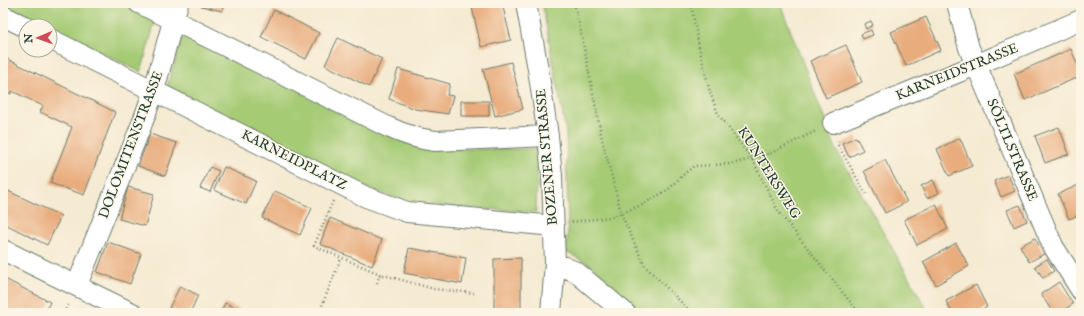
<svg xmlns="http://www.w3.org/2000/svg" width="1084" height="316" font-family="'IM FELL English',serif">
  <rect width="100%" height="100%" fill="#fcf5e5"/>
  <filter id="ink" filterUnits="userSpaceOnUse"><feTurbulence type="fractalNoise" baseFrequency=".025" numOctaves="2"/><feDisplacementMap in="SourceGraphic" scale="8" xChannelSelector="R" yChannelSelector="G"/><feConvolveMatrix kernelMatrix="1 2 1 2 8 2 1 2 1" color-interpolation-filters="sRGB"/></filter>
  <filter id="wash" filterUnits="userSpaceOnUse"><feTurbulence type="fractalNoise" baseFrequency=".012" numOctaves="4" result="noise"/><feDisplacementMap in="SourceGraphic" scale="16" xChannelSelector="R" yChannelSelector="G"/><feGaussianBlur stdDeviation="0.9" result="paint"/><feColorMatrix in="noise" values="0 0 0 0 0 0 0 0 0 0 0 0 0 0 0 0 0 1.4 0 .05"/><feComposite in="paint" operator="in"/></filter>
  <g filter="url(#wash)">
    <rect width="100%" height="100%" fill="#f5ead2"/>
    <!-- green -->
    <path fill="#a5cb75" stroke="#628454" d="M3,3h122l31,15 -15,54 -91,-44v-2h-3l-44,-22z
      M542,3h238l56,146 93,164h-287l-51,-48 -25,-13 2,-23 -2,-97z
      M183,34l258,115h97l-2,63 -125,-8 -46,-17 -198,-101z"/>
    <g id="blocks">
      <!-- building -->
      <path fill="#e8ac7d" d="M202,3h22l-2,8 -21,-5z
        M471,3h31l9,37 -30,7z
        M274,10l45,23 -13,26 -45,-22z
        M926,17l15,33 -35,16 -15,-34z
        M871,21l2,4 -7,4 -2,-5z
        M871,30l2,5 -10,4 -2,-5z
        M338,38l44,21 -13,28 -44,-22z
        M846,45l16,37 -36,16 -16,-37z
        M1071,49l10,24v3l-56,24 -11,-26z
        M3,57l112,55 -31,83 -34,-12 22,-56 -32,-15 3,-6 -31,-15 -1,3 -8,-3z
        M511,62l12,47 -28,7 -12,-47z
        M398,69l52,15 -3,11 6,1 -5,18 -33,-5 -26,-10z
        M461,101h28v15h-28z
        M1059,127l10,27 -24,9 -10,-27z
        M150,134l27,9 -12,33 -27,-10z
        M856,137l7,13 -14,7 -7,-14z
        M960,138l12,28 -23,10 -12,-27z
        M885,160l22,42 -22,11 -21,-42z
        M210,167l9,4 -9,21 -10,-4z
        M224,167l32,14 -10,23 -32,-14z
        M1008,175l7,16 -14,6 -7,-16z
        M3,178l5,2 -4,9 57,27 -14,29 -44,-22z
        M933,180l6,13 -12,5 -6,-12z
        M1081,184v30l-12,5 -11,-25z
        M128,187l26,7 -9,32 -26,-7z
        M275,191l37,17 -12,27 -38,-17z
        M936,204l12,25 -31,16 -13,-25z
        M1020,205l7,16 -13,6 -7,-17z
        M330,218l52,22 -10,26 -52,-22z
        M1035,238l9,16 -15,8 -9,-16z
        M108,242l33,12 -11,30 -33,-12z
        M956,243l13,23 -33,19 -13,-23z
        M409,248l57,10 -4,26 -58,-11z
        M521,258v55h-27v-54z
        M1047,259l7,12 -11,7 -8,-12z
        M3,278l47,24 -5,11h-42z
        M1059,282l14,22 -14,9h-6l-12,-19z
        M976,285l11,22 -11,6h-24l-6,-12z
        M180,286l18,9 -8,18h-11l-10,-5z
        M225,303l24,10h-29z"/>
    </g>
  </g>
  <g filter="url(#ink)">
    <use href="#blocks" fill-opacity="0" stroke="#6a7a6b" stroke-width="1"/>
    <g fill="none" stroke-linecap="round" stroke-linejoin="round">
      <defs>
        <path id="minor" d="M139,3l249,124c15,7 30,12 47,14l113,-5
          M526,3l12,66 10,67 4,40 3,87 -4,50
          M957,3l12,45 84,198 28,44
          M3,16l23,11
          M50,39l316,158 41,15 147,14
          M833,123l143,-58 105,-45
          M3,250l129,63
          M555,263l21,9 49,41
          M77,285l66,-164 11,-31 24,-87"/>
      </defs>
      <!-- minor casing -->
      <use href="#minor" stroke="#6a7a6b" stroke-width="22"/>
      <!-- path -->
      <path stroke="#6a7a6b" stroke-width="2.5" stroke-dasharray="1 3" stroke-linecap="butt" d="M574,3l7,29 21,107 20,77 23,50 47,47
        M691,3l8,44 11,45 8,22 34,45 26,52 81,102
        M837,141l1,4 28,49
        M333,201l-19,45 66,28 54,15 40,4
        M572,222l39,-5 31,-12 27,-16 15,-15 10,-8 37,-2 21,-5 19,-6 45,-22
        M377,283l3,-9
        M64,313l5,-10
        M319,313l22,-55"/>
      <!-- minor -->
      <use href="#minor" stroke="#fff" stroke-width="20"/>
    </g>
  </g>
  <g text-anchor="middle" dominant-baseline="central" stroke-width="3" stroke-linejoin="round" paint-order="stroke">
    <!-- street labels -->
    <g font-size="14" fill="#1f3d34" stroke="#fcf5e5">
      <text transform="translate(957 72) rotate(-22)">KARNEIDSTRASSE</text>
      <text transform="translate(131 145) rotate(-69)">DOLOMITENSTRASSE</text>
      <text transform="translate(1012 150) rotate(67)">SÖLTLSTRASSE</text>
      <text transform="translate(547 157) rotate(-95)">BOZENER STRASSE</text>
      <text transform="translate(294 160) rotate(27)">KARNEIDPLATZ</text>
      <text transform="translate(769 173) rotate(58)">KUNTERSWEG</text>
    </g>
  </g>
  <!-- margin -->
  <rect width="1084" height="316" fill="none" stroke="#fcf5e5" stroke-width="16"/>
  <!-- north arrow -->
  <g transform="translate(38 38) rotate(268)"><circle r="19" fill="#fcf5e5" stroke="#a4ab9e"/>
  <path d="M0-3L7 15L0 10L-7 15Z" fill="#d1495b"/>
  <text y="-6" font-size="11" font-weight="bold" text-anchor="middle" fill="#1f3d34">N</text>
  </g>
</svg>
